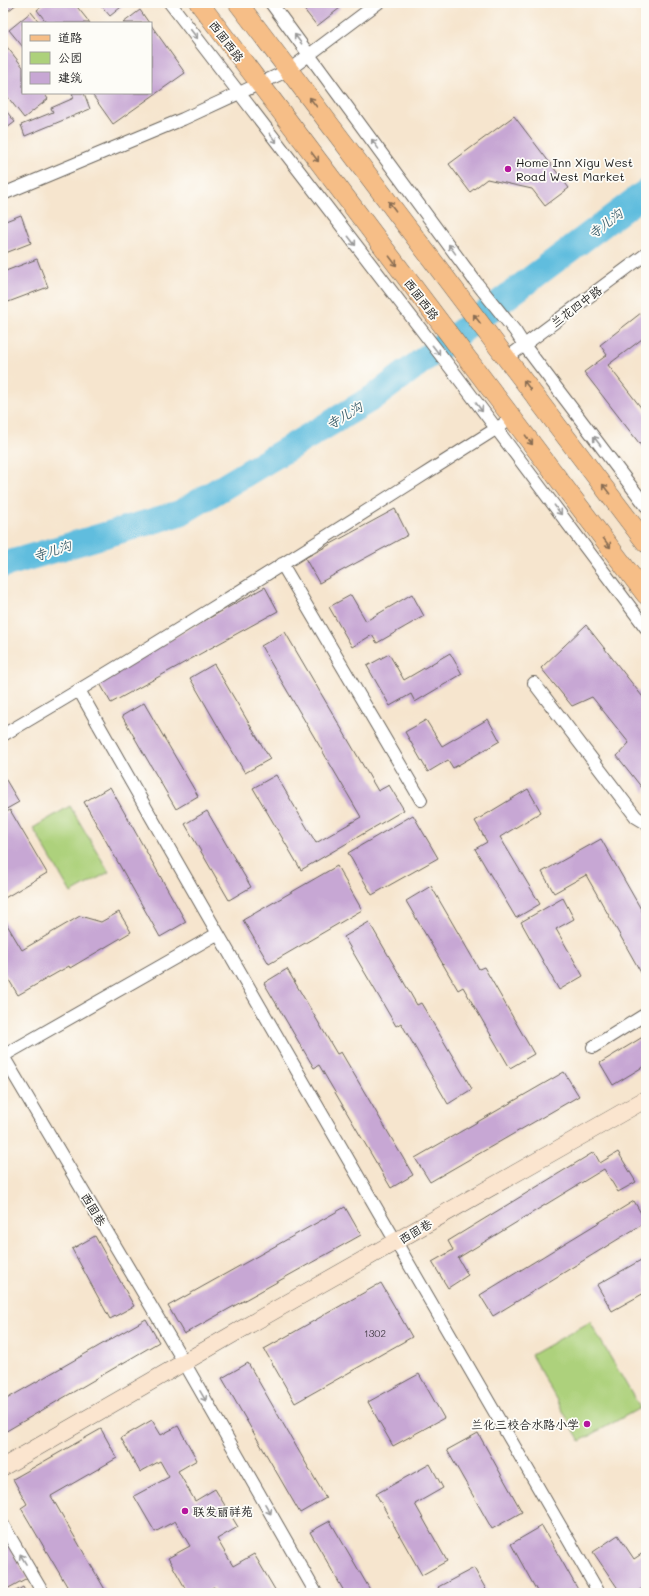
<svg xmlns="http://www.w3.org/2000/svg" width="649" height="1596" font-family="Mali,'LXGW WenKai TC',sans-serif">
  <rect width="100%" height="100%" fill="#fdfcf7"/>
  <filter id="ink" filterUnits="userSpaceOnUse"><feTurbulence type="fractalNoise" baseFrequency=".025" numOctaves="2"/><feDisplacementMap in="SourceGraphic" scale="8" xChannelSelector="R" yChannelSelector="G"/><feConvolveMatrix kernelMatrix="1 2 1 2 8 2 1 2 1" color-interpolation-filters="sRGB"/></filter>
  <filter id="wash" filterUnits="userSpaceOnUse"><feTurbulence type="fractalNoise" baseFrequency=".012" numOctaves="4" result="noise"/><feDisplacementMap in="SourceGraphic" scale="16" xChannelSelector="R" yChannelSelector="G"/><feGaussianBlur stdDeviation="0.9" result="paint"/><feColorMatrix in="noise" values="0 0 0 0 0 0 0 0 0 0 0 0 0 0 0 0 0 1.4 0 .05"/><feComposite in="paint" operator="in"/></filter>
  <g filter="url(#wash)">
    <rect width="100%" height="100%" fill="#f6e5ce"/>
    <!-- green -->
    <path fill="#add17b" stroke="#64764c" d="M70,806l39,66 -38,21 -38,-65z
      M590,1322l50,86 -60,33 -49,-86z"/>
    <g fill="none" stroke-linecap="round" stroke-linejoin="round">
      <!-- river -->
      <path stroke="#60bdde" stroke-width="26" d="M3,565l177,-52 194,-116 272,-205"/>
    </g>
    <g id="blocks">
      <!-- building -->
      <path fill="#c7a7d4" d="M3,3h15l-15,12z
        M46,3h28l16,20h-43l-10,-13z
        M99,3h27l-16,13z
        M299,3h37l4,5 -23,18z
        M140,10l9,13h-26z
        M31,12l9,11h-17v24l-14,-17z
        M151,25l34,48 -72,51 -22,-31h60z
        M3,42l20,25v26h21l4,6 -24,19 -21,-27z
        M72,93h12l6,16 -65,27 -4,-11 32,-13 -2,-4 23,-10z
        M3,107l12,15 -12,9z
        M514,116l55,72 -24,18 -13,-17 -45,-10 -17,13 -21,-28z
        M21,215l10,28 -28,11v-32z
        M37,259l11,28 -45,17v-32z
        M646,309v27l-38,29 38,49v38l-62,-80 23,-17 -7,-10z
        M395,509l13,26 -89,48 -14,-25z
        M265,587l13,24 -167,92 -13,-23z
        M412,594l12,22 -47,27 -5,-8 -20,12 -23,-40 22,-12 15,26z
        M586,625l60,76v92l-29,-37 12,-13 -37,-46 -20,9 -31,-38z
        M285,632l93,159 11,-6 15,25 -103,60 -48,-82 23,-13 40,68 45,-26 -100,-171z
        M450,653l12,21 -47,28 -4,-8 -21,12 -23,-40 22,-12 15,26z
        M214,664l56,95 -25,14 -55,-95z
        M144,703l54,93 -22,13 -54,-93z
        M488,719l12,22 -47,27 -5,-8 -20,12 -23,-40 21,-12 16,26z
        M3,775l16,27 -16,9z
        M110,787l76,135 -26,15 -76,-135z
        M528,789l13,23 -41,25 40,67 -24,14 -41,-69 12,-7 -12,-21z
        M10,810l37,63 -44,26v-85z
        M207,811l44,76 -22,13 -44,-76z
        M413,815l25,43 -66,37 -24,-42z
        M601,839l45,79v59l-2,1 -58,-103 -32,18 -12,-21z
        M337,866l25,44 -93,54 -26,-44z
        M431,886l48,83 5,-2 50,87 -24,14 -47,-81 -5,3 -52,-89z
        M563,898l11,21 -18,10 27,47 -24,14 -38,-68z
        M119,912l12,20 -61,36 -1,-2 -51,29 -15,-25v-52l19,32 58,-34 21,6z
        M369,922l48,83 4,-2 51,86 -24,15 -47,-81 -5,3 -52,-89z
        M287,969l50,85 4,-2 72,123 -22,13 -72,-123 -5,3 -50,-85z
        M646,1035v30l-33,20 -13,-22z
        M564,1072l15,24 -149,86 -15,-24z
        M594,1152l6,11 18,-11 18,30 -18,10 -14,-23 -146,89 10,17 -20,13 -16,-26 21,-12 -5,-9z
        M634,1201l12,21 -153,94 -13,-21z
        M345,1207l16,28 -177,99 -16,-28z
        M95,1236l39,70 -24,13 -38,-70z
        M641,1260l5,9v23l-34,19 -15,-26z
        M381,1283l31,54 -117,66 -31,-54z
        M146,1319l13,23 -156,91v-32z
        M248,1363l78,135 -26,15 -78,-135z
        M419,1374l25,44 -51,28 -25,-44z
        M152,1420l9,15 17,-9 19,34 -19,11 17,30 20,-12 23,38 -21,12 16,27 21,-12 23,39h-60l-3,-6 -11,6h-15l-20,-35 22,-12 -15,-25 -20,11 -21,-36 35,-19 -9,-16 -20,11 -19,-34z
        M101,1429l16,29 -66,38 56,97h-36l-50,-85 6,-4 -14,-25z
        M478,1433l44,79 -30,17 -45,-79z
        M430,1464l13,24 -28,16 32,57 -25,14 -46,-81z
        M330,1521l42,72h-27l-35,-61z
        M542,1526l38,67h-42l-27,-49z
        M3,1535l24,43 -24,13z
        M618,1535l16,24 12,-8v35l-11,7h-14l-28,-41z
        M474,1568l14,25h-47l-3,-6z
        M23,1587l3,6h-14z"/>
    </g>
  </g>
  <g filter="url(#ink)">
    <use href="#blocks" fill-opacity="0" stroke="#68625a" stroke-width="1"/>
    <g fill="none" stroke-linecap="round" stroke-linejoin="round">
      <defs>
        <path id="street" d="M170,3l286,372 190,253
          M271,3l204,278 40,50 9,14 122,161
          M3,194l180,-75 106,-49 89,-67
          M507,358l139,-104
          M282,564l139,236
          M534,683l102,134 10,6
          M79,690c171,303 347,602 520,903
          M3,735c173,-101 341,-210 510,-317
          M593,1047l53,-33
          M3,1056l181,306 132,231
          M3,1056l214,-122
          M3,1525l40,68"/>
        <path id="secondary" d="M3,1467l237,-137 406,-231"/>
        <path id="primary" d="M199,3l447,592
          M238,3l408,540"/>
      </defs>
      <!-- street casing -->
      <use href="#street" stroke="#68625a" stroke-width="14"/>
      <!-- secondary casing -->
      <use href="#secondary" stroke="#68625a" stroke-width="18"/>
      <!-- primary casing -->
      <use href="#primary" stroke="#68625a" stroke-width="20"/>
      <!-- street -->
      <use href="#street" stroke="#fff" stroke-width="12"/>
      <!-- secondary -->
      <use href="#secondary" stroke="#fbe5cf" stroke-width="17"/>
      <!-- primary -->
      <use href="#primary" stroke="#f6be87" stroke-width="19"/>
    </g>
    <!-- one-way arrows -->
    <defs><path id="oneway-shaft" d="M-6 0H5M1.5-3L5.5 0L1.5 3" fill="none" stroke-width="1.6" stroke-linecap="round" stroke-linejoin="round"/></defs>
    <g stroke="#999">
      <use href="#oneway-shaft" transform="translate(194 34) rotate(53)"/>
      <use href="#oneway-shaft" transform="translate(298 39) rotate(-127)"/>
      <use href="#oneway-shaft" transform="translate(273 138) rotate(52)"/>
      <use href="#oneway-shaft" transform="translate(375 144) rotate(-126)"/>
      <use href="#oneway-shaft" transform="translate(352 241) rotate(52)"/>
      <use href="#oneway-shaft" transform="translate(452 249) rotate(-126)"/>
      <use href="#oneway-shaft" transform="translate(436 350) rotate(52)"/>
      <use href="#oneway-shaft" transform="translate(479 407) rotate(53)"/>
      <use href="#oneway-shaft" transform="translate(597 441) rotate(-127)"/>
      <use href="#oneway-shaft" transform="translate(558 510) rotate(53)"/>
      <use href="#oneway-shaft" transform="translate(203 1396) rotate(60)"/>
      <use href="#oneway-shaft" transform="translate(268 1509) rotate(60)"/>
      <use href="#oneway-shaft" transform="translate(23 1559) rotate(-121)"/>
    </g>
    <g stroke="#896d52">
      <use href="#oneway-shaft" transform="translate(313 102) rotate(-127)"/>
      <use href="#oneway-shaft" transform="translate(315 157) rotate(53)"/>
      <use href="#oneway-shaft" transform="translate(392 206) rotate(-127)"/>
      <use href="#oneway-shaft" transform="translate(393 261) rotate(53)"/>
      <use href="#oneway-shaft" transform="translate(477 319) rotate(-127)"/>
      <use href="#oneway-shaft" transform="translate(527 385) rotate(-127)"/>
      <use href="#oneway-shaft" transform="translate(529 440) rotate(53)"/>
      <use href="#oneway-shaft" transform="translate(606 489) rotate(-127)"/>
      <use href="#oneway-shaft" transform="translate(607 543) rotate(53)"/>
    </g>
  </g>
  <!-- markers -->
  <g fill="#b5179e" stroke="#fdfcf7" stroke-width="1.5">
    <circle cx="508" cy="169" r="4"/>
    <circle cx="587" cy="1424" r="4"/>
    <circle cx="185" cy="1511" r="4"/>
  </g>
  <g text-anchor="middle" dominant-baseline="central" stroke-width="3.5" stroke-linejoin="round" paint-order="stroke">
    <!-- number labels -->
    <g font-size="10" fill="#473f4a">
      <text x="375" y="1333">1302</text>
    </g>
    <!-- street labels -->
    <g font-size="12" fill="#1c1c1c" stroke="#fdfcf7">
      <text transform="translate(227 41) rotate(53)">西固西路</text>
      <text transform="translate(422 299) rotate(53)">西固西路</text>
      <text transform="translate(576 306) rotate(-37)">兰花四中路</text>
      <text transform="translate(94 1209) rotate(60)">西固巷</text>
      <text transform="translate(415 1231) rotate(-30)">西固巷</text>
    </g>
    <!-- poi labels -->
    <g font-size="12" fill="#1c1c1c" stroke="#fdfcf7" text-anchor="start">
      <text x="516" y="162">Home Inn Xigu West<tspan x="516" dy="14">Road West Market</tspan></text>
      <text x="579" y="1424" text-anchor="end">兰化三校合水路小学</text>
      <text x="193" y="1511">联发丽祥苑</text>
    </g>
    <!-- water labels -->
    <g font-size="13" font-style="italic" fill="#375c6a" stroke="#fdfcf7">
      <text transform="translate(605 223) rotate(-37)">寺儿沟</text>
      <text transform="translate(344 415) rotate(-31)">寺儿沟</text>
      <text transform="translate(52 550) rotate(-17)">寺儿沟</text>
    </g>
  </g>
  <!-- margin -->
  <rect width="649" height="1596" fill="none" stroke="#fdfcf7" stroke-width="16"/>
  <!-- legend -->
  <rect x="22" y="22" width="130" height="72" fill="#fdfcf7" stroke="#a3a29f"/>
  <rect x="30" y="35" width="20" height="6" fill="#f6be87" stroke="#a3a29f"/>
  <text x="58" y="42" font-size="12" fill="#1c1c1c">道路</text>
  <rect x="30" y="52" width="20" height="12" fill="#add17b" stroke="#a3a29f"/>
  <text x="58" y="62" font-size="12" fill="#1c1c1c">公园</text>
  <rect x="30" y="72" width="20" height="12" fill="#c7a7d4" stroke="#a3a29f"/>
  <text x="58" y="82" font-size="12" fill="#1c1c1c">建筑</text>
</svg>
